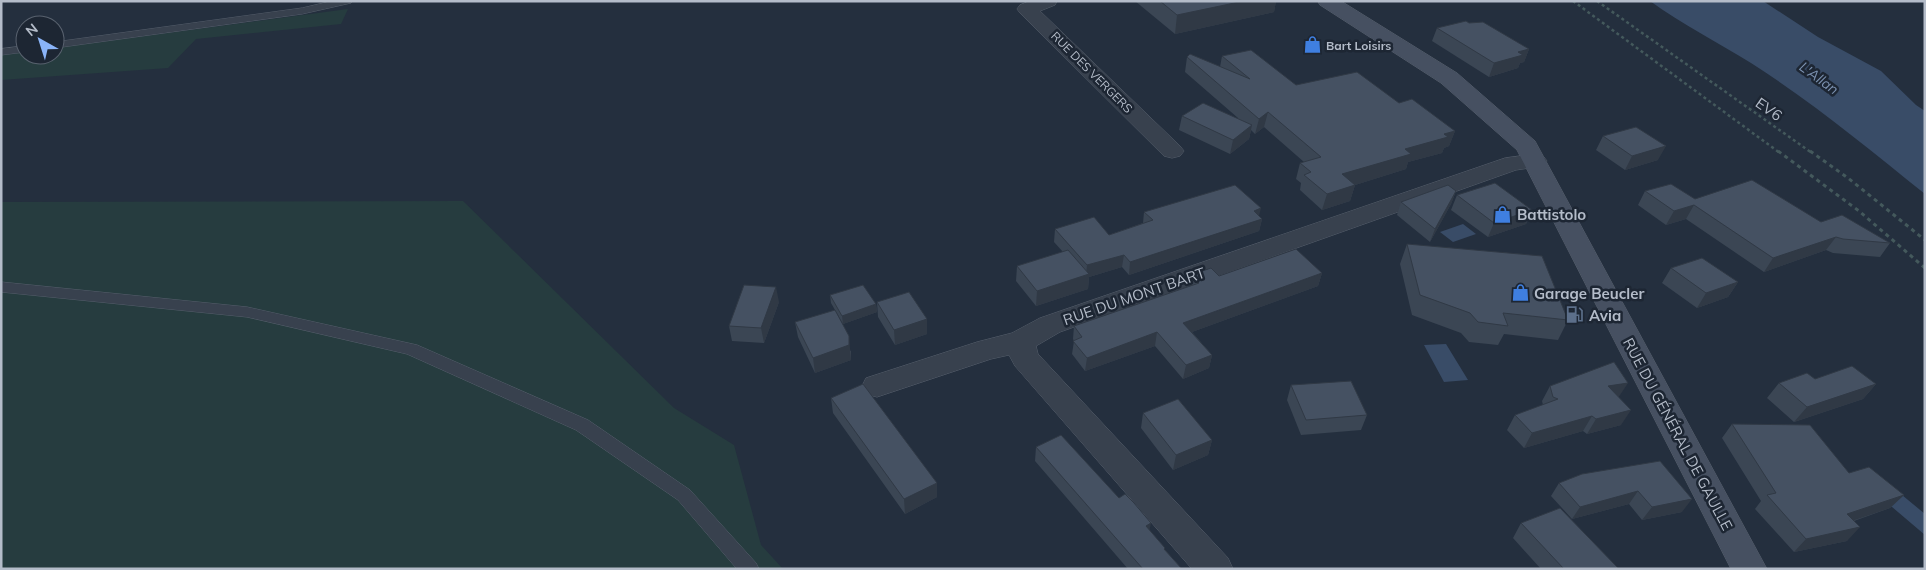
<svg xmlns="http://www.w3.org/2000/svg" width="1926" height="570" font-family="Mulish,sans-serif">
  <rect width="100%" height="100%" fill="#242f3e"/>
  <!-- green -->
  <path fill="#263c3f" d="M348,9l-7,15 -145,15 -28,29 -167,12v-25l24,-3v3h30v-7z
    M463,201l211,207 60,37 27,100 22,24h-782v-367z"/>
  <!-- water -->
  <path fill="#394c67" d="M1650,1h113l55,36 63,34 35,34 9,6v83c-57,-46 -113,-92 -174,-131 -34,-21 -69,-39 -101,-62z
    M1463,224l13,10 -23,8 -13,-10z
    M1446,344l22,36 -24,2 -20,-37z
    M1902,495l23,19v21l-40,-34z"/>
  <g fill="none" stroke-linecap="round" stroke-linejoin="round">
    <defs>
      <path id="lane" d="M332,1h20l-1,2 -49,11 -247,34v-6l247,-34z
        M25,46v6l-24,3v-6z
        M1,282l246,25 170,38 171,75 102,70 66,73 3,6h-22l-59,-69 -102,-70 -169,-76 -160,-37 -246,-25z"/>
      <path id="street" d="M1030,1h27l-2,4 -15,6 140,135 4,5 -4,5 -8,2 -8,-2 -144,-143 -3,-4 3,-4z
        M1535,154l8,2 4,5 -4,5 -27,4 -456,162 -24,14 2,8 190,204 5,11h-41l-177,-203 -6,-11 -18,4 -114,38 -11,-3 -4,-8 4,-8 111,-36 35,-9 28,-15 465,-160z"/>
      <path id="secondary" d="M1318,1h23l116,72 78,68 232,428h-36l-214,-419 -76,-67 -121,-78z"/>
    </defs>
    <!-- lane casing -->
    <use href="#lane" stroke="#565f6c" stroke-width="1"/>
    <!-- street casing -->
    <use href="#street" stroke="#565f6c" stroke-width="1"/>
    <!-- secondary casing -->
    <use href="#secondary" stroke="#565f6c" stroke-width="1"/>
    <!-- path-far1 -->
    <path stroke="#44595c" stroke-width="2.5" stroke-dasharray="3 3" stroke-linecap="butt" d="M1573,1l207,152
      M1597,1l215,152"/>
    <!-- path -->
    <path stroke="#44595c" stroke-width="3" stroke-dasharray="4 4" stroke-linecap="butt" d="M1778,151l81,60 66,57
      M1810,151l38,27 77,62"/>
    <!-- lane -->
    <use href="#lane" fill="#38414e" fill-rule="evenodd"/>
    <!-- street -->
    <use href="#street" fill="#38414e" fill-rule="evenodd"/>
    <!-- secondary -->
    <use href="#secondary" fill="#465061" fill-rule="evenodd"/>
  </g>
  <!-- wall -->
  <path fill="#3b4654" d="M1135,1h141l-2,11 -99,22z
    M1469,23l60,26 -5,13 -4,1 -2,5 -29,9 -57,-36 5,-13z
    M1222,56l74,29 103,18 56,28 -6,15 -5,2 -2,5 -34,9 -2,7 -51,16 -5,16 -28,9 -22,-20 1,-7 -5,-4 4,-16 4,-1 -40,-35 -9,7 -4,-4 -2,9 -19,15 -51,-24 3,-14 56,2 -53,-46 2,-15 33,10z
    M1603,136l55,24 -33,10 -29,-20z
    M1456,191l-5,13 -21,38 -33,-27 4,-13z
    M1645,191l176,31 69,21 -10,14 -47,-4 -7,-3 -62,22 -78,-53 -20,6 -28,-20z
    M1457,195l75,15 -6,14 -38,13 -37,-27z
    M1144,212l115,4 3,3 -3,12 -130,44 -7,-8 -33,10 -1,12 -52,17 -20,-25 1,-15 46,-14 -9,-10 1,-13 54,6 34,-12z
    M1407,244l161,76 -10,20 -54,-6 -6,11 -29,-3 -8,-9 -49,-18 -12,-51z
    M1671,268l67,14 -10,15 -31,11 -35,-25z
    M1322,273l-4,13 -126,46 20,23 -3,13 -26,11 -28,-33 -70,25 -13,-17 2,-13 -1,-2 1,-13 115,-40 2,-11 28,1z
    M830,295l46,9 1,8 -34,12 -12,-21z
    M779,302l-15,41 -32,-2 -3,-15z
    M877,302l50,17v15l-32,11 -17,-28z
    M795,322l56,29v9l-36,13 -17,-36z
    M1815,379l61,5 -13,15 -69,23 -27,-24 12,-15z
    M1291,385l76,30 -6,15 -60,5 -14,-35z
    M1550,386l68,11 3,28 -34,9 -4,-3 -59,17 -17,-18 8,-15 28,-10 -1,-4z
    M831,398l106,85v14l-32,17 -72,-101z
    M1143,413l69,27 -4,15 -35,15 -32,-42z
    M1732,424l117,49 55,22 -14,13 -36,13 -7,20 -53,11 -39,-43 6,-8 -39,-63z
    M1036,447l83,51 30,32 16,20 17,19h-54l-93,-108z
    M1660,461l22,51 -40,8 -13,-16 -57,15 -21,-23 8,-13z
    M1521,523l98,46h-78l-28,-31z"/>
  <!-- shaded-wall -->
  <path fill="#303945" d="M1244,1h32l-2,11 -99,22 2,-19z
    M1529,49l-5,13 -4,1 -2,5 -29,9 5,-14 24,-11z
    M1268,112l-4,15 -9,7 4,-15z
    M1252,125l-3,14 -19,15 3,-14z
    M1455,131l-6,15 -5,2 -2,5 -34,9 -2,7 -51,16 -5,16 -28,9 5,-16 15,-20 102,-40z
    M1666,146l-8,14 -33,10 7,-14z
    M1456,191l-5,13 -21,38 5,-13z
    M1694,205l-8,14 -20,6 8,-14z
    M1261,208l-3,12 4,-1 -3,12 -130,44 1,-13z
    M1532,210l-6,14 -38,13 6,-14z
    M1836,237l-10,13 -62,22 9,-14z
    M1124,255l-2,12 -33,10 -1,12 -52,17 1,-15 49,-16 1,-10z
    M1322,273l-4,13 -137,50 2,-13z
    M1738,282l-10,15 -31,11 9,-15z
    M776,287l3,15 -15,41 -3,-15z
    M876,304l1,8 -34,12 -1,-8z
    M927,319v15l-32,11 -1,-15z
    M1157,332l-2,14 -70,25 2,-13z
    M849,336l2,24 -36,13 -2,-15z
    M1212,355l-3,13 -26,11 3,-14z
    M1628,383l-10,15 -10,-12z
    M1876,384l-13,15 -69,23 13,-15z
    M1631,410l-10,15 -34,9 9,-15z
    M1592,416l-9,15 -59,17 8,-15z
    M1212,440l-4,15 -35,15 3,-15z
    M937,483v14l-32,17 -1,-15z
    M1638,491l-9,13 -57,15 8,-12z
    M1904,495l-14,13 -56,19 13,-13z
    M1692,499l-10,13 -40,8 10,-13z
    M1151,523l-3,14 -2,-11z
    M1860,527l-13,14 -53,11 12,-13z"/>
  <!-- building -->
  <path fill="#455162" stroke="#303945" d="M1160,1h84l-67,14z
    M1466,21l3,2 14,-1 46,27 -11,3 5,3 -29,8 -57,-35z
    M1251,50l45,35 61,-13 42,31 13,-4 43,32 -11,3 4,3 -43,12 6,5 -69,20 13,11 -28,9 -23,-19 7,-3 -11,-9 21,-6 -53,-45 -9,7 -72,-62 3,-3 60,25 -28,-23z
    M1203,103l49,22 -19,15 -51,-24z
    M1636,127l30,19 -34,10 -29,-20z
    M1752,180l69,42 21,-7 48,28 -47,-4 -7,-2 -63,21 -79,-53 -20,6 -29,-20 26,-7 24,15z
    M1495,183l37,27 -38,13 -37,-28z
    M1235,185l26,23 -7,3 8,8 -132,43 -6,-7 -37,10 -32,-36 39,-12 15,18 44,-15 -9,-8z
    M1448,185l8,6 -21,38 -34,-27z
    M1407,244l135,12 26,64 -65,-7 5,13 -30,-4 -8,-9 -50,-18z
    M1296,249l26,24 -139,50 29,32 -26,10 -29,-33 -70,26 -14,-17 9,-4 -8,-11 125,-43 -8,-8 20,-7 8,8z
    M1068,250l21,24 -52,17 -20,-25z
    M1702,258l36,24 -32,11 -35,-25z
    M744,285l32,2 -15,41 -32,-2z
    M863,285l13,19 -34,12 -12,-21z
    M909,292l18,27 -33,11 -17,-28z
    M835,310l14,26v9l-36,13 -18,-36z
    M1614,362l14,21 -20,3 23,24 -35,9 -4,-3 -60,17 -17,-18 43,-16 -5,-2 -3,-11z
    M1852,366l24,18 -69,23 -28,-24 28,-10 8,6z
    M1351,381l16,34 -61,5 -15,-35z
    M863,384l74,99 -33,16 -73,-101z
    M1178,399l34,41 -36,15 -33,-42z
    M1732,424l78,1 39,48 20,-6 35,28 -57,19 13,13 -54,12 -39,-44 9,-2z
    M1061,435l58,63 6,-4 9,9 17,20 -5,3 19,22 -1,1 18,20h-39l-107,-122z
    M1660,461l32,38 -40,8 -14,-16 -58,16 -21,-24 23,-9z
    M1560,508l59,61h-55l-43,-46z"/>
  <!-- icons -->
  <defs>
    <symbol id="shop-bare" viewBox="-9 -9 18 18"><path d="M-5-2.5h2.3a2.7 3.5 0 0 1 5.4 0H5L5.5 6h-11ZM-1.5-2.5h3a1.5 2.3 0 0 0-3 0Z" fill="#3f7fe0" stroke="#1d2633" stroke-width="2.5" paint-order="stroke"/></symbol>
    <symbol id="fuel-bare" viewBox="-9 -9 18 18"><path d="M-5.5-6h7V0h2V4h1.3V-2.5L3-4.5l.8-.8L6-3V5H2.5V1h-1V6h-7ZM-4.2-4.7v3.2H.2V-4.7Z" fill="#5c6f8a" stroke="#1d2633" stroke-width="2.5" paint-order="stroke"/></symbol>
  </defs>
  <g fill-rule="evenodd">
    <use href="#shop-bare" x="1300" y="32" width="25" height="25"/>
    <use href="#shop-bare" x="1490" y="202" width="25" height="25"/>
    <use href="#shop-bare" x="1508" y="280" width="25" height="25"/>
    <use href="#fuel-bare" x="1562" y="302" width="25" height="25"/>
  </g>
  <g text-anchor="middle" dominant-baseline="central" stroke-width="5" stroke-linejoin="round" paint-order="stroke">
    <!-- far-poi labels -->
    <g font-size="12" font-weight="bold" fill="#b4bcc9" stroke="#1d2633" text-anchor="start">
      <text x="1326" y="45">Bart Loisirs</text>
    </g>
    <!-- far-street labels -->
    <g font-size="12" fill="#b4bcc9" stroke="#1d2633">
      <text transform="translate(1092 72) rotate(45)">RUE DES VERGERS</text>
    </g>
    <!-- far-water labels -->
    <g font-size="14" font-style="italic" fill="#7c92b1" stroke="#1d2633">
      <text transform="translate(1819 78) rotate(36)">L'Allan</text>
    </g>
    <!-- street labels -->
    <g font-size="15" fill="#b4bcc9" stroke="#1d2633">
      <text transform="translate(1769 109) rotate(35)">EV6</text>
      <text transform="translate(1134 296) rotate(-19)">RUE DU MONT BART</text>
      <text transform="translate(1678 434) rotate(62)">RUE DU GÉNÉRAL DE GAULLE</text>
    </g>
    <!-- poi labels -->
    <g font-size="15" font-weight="bold" fill="#b4bcc9" stroke="#1d2633" text-anchor="start">
      <text x="1517" y="214">Battistolo</text>
      <text x="1534" y="293">Garage Beucler</text>
      <text x="1589" y="315">Avia</text>
    </g>
  </g>
  <!-- border -->
  <rect width="1926" height="570" fill="none" stroke="#b4bcc9" stroke-width="5"/>
  <!-- north arrow -->
  <g transform="translate(40 40) rotate(321)"><circle r="24" fill="#1d2633" stroke="#59626f"/>
  <path d="M0-4L9 19L0 12L-9 19Z" fill="#8ab4f8"/>
  <text y="-8" font-size="14" font-weight="bold" text-anchor="middle" fill="#b4bcc9">N</text>
  </g>
</svg>
